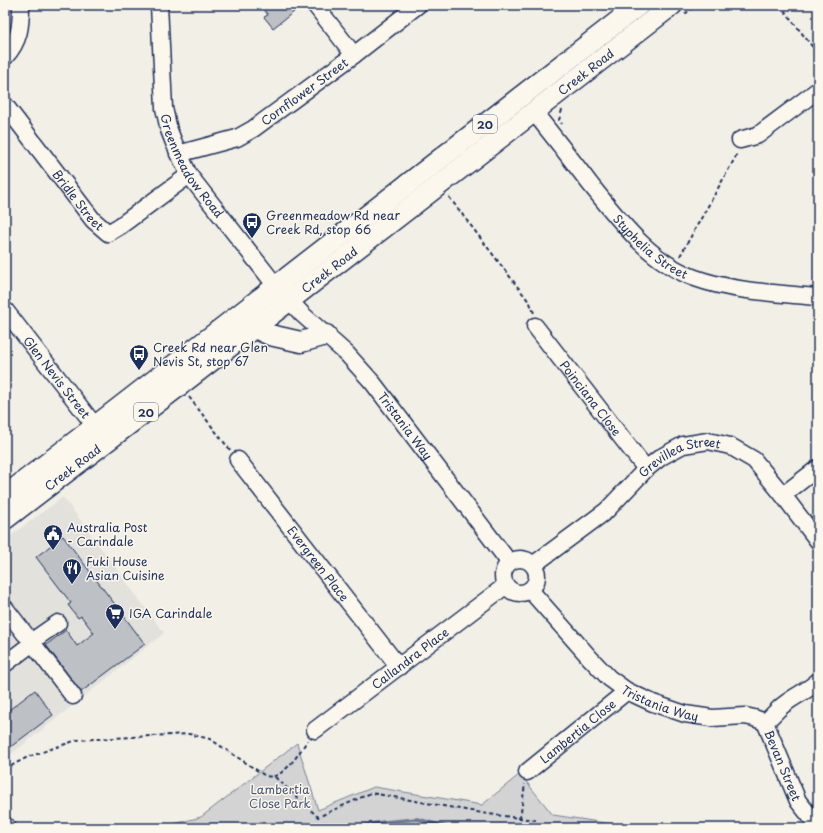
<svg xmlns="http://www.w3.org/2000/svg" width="823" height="833" font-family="'Playpen Sans',sans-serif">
  <rect width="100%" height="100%" fill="#f2efe6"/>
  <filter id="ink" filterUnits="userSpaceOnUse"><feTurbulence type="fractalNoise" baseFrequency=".025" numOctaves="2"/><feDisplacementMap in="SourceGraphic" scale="8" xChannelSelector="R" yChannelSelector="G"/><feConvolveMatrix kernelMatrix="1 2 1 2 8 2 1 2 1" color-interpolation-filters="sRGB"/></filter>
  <g filter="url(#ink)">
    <!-- built -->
    <path fill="#e2e1dc" d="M63,497l101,136 -159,126v-219z"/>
    <!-- green -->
    <path fill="#d2d3d2" stroke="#768198" d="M297,743l21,67 56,-23 108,18 38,-31 33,41 86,13h-480l42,-11z"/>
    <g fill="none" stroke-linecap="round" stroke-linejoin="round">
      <!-- stream -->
      <path stroke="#707b93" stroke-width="3.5" d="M349,828l34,-6 34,-3 34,9"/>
    </g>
    <!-- building -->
    <path fill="#bdc0c4" stroke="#1b2f5e" d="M260,5h31l4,6 -22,17 -9,-11 4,-2z
      M63,536l82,108 -64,48 -35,-47 20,-15 11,16 17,-13 -13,-17 -3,2 -10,-13 3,-2 -35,-46z
      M35,690l18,25 -48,36v-38z"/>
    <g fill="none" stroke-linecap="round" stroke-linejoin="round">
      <defs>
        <g id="minor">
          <path id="s1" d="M159,5l5,103 5,22 5,13 15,32 87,111 26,28 45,40 26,29 136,179"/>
          <path d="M315,5l39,50"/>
          <path d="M5,57c15,-16 16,-32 16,-52"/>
          <path id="s2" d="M5,105l88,115 15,13 12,-7 69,-51"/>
          <path id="s3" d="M534,112c19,24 38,48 56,72 29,36 60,78 105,94 39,14 82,15 123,19"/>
          <path d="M740,140l18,-5 60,-45"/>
          <path id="s4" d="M178,154l59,-16 16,-9 101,-74 64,-50"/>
          <path id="s5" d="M5,310l90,116"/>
          <path id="s6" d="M535,326l111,143"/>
          <path id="s7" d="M238,460l161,207"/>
          <path d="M783,495l35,-27"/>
          <circle cx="520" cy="576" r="17"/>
          <path id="s8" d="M533,565l73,-54 40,-42 15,-12 22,-12 25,-4 22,5 24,14 29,35 35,46"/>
          <path id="s9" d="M530,590l60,68 19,20 18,13 26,12 32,11 27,4 33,-2 9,2 11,4c8,-6 13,-14 21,-19 10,-8 23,-13 32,-22"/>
          <path d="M5,608l20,26"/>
          <path d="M35,639l23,-16"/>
          <path d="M34,645l39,51"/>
          <path d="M5,664l21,-16"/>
          <path id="s10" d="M765,722l33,79 20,25"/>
          <path id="s11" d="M315,730l190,-144"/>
          <path id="s12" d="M527,772l100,-81"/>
          <path d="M5,825l2,3"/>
        </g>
        <g id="major">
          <path d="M255,328l15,7 31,7 25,-7"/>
          <path d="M5,496l634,-491"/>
          <path id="s13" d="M5,519l175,-134 492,-380"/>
        </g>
      </defs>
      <!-- minor casing -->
      <use href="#minor" stroke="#1b2f5e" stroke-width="19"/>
      <!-- major casing -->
      <use href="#major" stroke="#1b2f5e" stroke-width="23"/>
      <!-- path -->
      <path stroke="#1b2f5e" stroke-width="2" stroke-dasharray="4 3" stroke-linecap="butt" d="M780,5l38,49
        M685,14l11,-9
        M562,110l-3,10 3,4
        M449,197l81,106 4,10
        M680,256l55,-98 2,-5
        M189,397l41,53
        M5,770l11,-7 12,-6 49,-17 112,-6 21,5 54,36c18,9 35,-23 44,-35
        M275,777l43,40 53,-24 117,21 47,6 5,8
        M520,819l5,-35"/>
      <!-- minor -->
      <use href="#minor" stroke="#fbf7ec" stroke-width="16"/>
      <!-- major -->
      <use href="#major" stroke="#fbf7ec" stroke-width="20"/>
    </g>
  </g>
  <!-- icons -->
  <defs>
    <symbol id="bus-pin" viewBox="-11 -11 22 30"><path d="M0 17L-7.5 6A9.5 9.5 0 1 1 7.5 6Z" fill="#1b2f5e" stroke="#fbf7ec"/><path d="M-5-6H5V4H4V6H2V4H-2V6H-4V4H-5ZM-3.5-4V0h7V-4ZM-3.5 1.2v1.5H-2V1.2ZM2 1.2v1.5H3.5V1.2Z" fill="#fff"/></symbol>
    <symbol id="civic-pin" viewBox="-11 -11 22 30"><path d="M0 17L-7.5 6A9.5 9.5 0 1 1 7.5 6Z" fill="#1b2f5e" stroke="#fbf7ec"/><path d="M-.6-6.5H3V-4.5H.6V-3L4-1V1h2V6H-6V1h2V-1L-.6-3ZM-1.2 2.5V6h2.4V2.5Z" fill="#fff"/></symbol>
    <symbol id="restaurant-pin" viewBox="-11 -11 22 30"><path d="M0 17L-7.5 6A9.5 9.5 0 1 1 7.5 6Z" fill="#1b2f5e" stroke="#fbf7ec"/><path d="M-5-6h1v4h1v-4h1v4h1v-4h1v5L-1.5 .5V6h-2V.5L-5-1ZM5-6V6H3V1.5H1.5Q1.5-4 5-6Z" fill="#fff"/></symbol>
    <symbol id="supermarket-pin" viewBox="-11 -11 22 30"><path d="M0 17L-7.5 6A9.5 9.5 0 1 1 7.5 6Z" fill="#1b2f5e" stroke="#fbf7ec"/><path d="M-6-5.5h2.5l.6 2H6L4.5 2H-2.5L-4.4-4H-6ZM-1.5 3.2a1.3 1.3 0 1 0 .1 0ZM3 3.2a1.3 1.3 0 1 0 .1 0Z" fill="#fff"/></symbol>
  </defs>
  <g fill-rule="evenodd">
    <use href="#bus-pin" x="241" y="211" width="22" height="30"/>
    <use href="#bus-pin" x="128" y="343" width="22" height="30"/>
    <use href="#civic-pin" x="42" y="523" width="22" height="30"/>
    <use href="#restaurant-pin" x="61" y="557" width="22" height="30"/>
    <use href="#supermarket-pin" x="104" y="602" width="22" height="30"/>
  </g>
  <g text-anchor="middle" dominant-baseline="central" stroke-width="3" stroke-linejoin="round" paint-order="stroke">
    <!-- shield labels -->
    <g fill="#fbf7ec" stroke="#5e6b89" stroke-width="1">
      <rect x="473" y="115" width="24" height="18" rx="3"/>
      <rect x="134" y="403" width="24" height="18" rx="3"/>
    </g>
    <g font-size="11" font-weight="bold" fill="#1b2f5e">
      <text x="485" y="124">20</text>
      <text x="146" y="412">20</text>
    </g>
    <!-- street labels -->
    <g font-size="12" fill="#1b2f5e" stroke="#fbf7ec">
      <text stroke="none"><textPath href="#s13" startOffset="733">Creek Road</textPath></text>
      <text stroke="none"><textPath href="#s4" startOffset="143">Cornflower Street</textPath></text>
      <text stroke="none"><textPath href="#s1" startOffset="168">Greenmeadow Road</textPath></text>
      <text stroke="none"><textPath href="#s2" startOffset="120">Bridle Street</textPath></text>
      <text stroke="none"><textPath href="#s3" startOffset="179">Styphelia Street</textPath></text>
      <text stroke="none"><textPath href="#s13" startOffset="409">Creek Road</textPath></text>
      <text stroke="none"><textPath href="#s5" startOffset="85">Glen Nevis Street</textPath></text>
      <text stroke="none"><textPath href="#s6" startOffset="91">Poinciana Close</textPath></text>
      <text stroke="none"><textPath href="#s1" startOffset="507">Tristania Way</textPath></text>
      <text stroke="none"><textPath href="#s8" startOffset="186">Grevillea Street</textPath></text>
      <text stroke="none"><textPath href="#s13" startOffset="85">Creek Road</textPath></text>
      <text stroke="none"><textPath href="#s7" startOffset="131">Evergreen Place</textPath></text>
      <text stroke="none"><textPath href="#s11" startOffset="119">Callandra Place</textPath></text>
      <text stroke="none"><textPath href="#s9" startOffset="176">Tristania Way</textPath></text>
      <text stroke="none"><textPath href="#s12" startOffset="65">Lambertia Close</textPath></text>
      <text stroke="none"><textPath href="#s10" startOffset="47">Bevan Street</textPath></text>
    </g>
    <!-- poi labels -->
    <g font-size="12" fill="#1b2f5e" stroke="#fbf7ec" text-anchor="start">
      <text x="266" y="215">Greenmeadow Rd near<tspan x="266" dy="14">Creek Rd, stop 66</tspan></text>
      <text x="153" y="347">Creek Rd near Glen<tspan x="153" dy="14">Nevis St, stop 67</tspan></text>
      <text x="67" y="527">Australia Post<tspan x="67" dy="14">- Carindale</tspan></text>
      <text x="86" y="561">Fuki House<tspan x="86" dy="14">Asian Cuisine</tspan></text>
      <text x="129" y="613">IGA Carindale</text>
    </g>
    <!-- park labels -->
    <g font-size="12" fill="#49587b" stroke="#fbf7ec">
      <text x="280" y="789">Lambertia<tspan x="280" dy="14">Close Park</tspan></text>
    </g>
  </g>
  <!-- margin -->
  <rect width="823" height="833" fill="none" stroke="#fbf7ec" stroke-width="20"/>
  <rect x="10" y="10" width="803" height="813" fill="none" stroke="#1b2f5e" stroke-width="1.5" filter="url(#ink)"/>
</svg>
